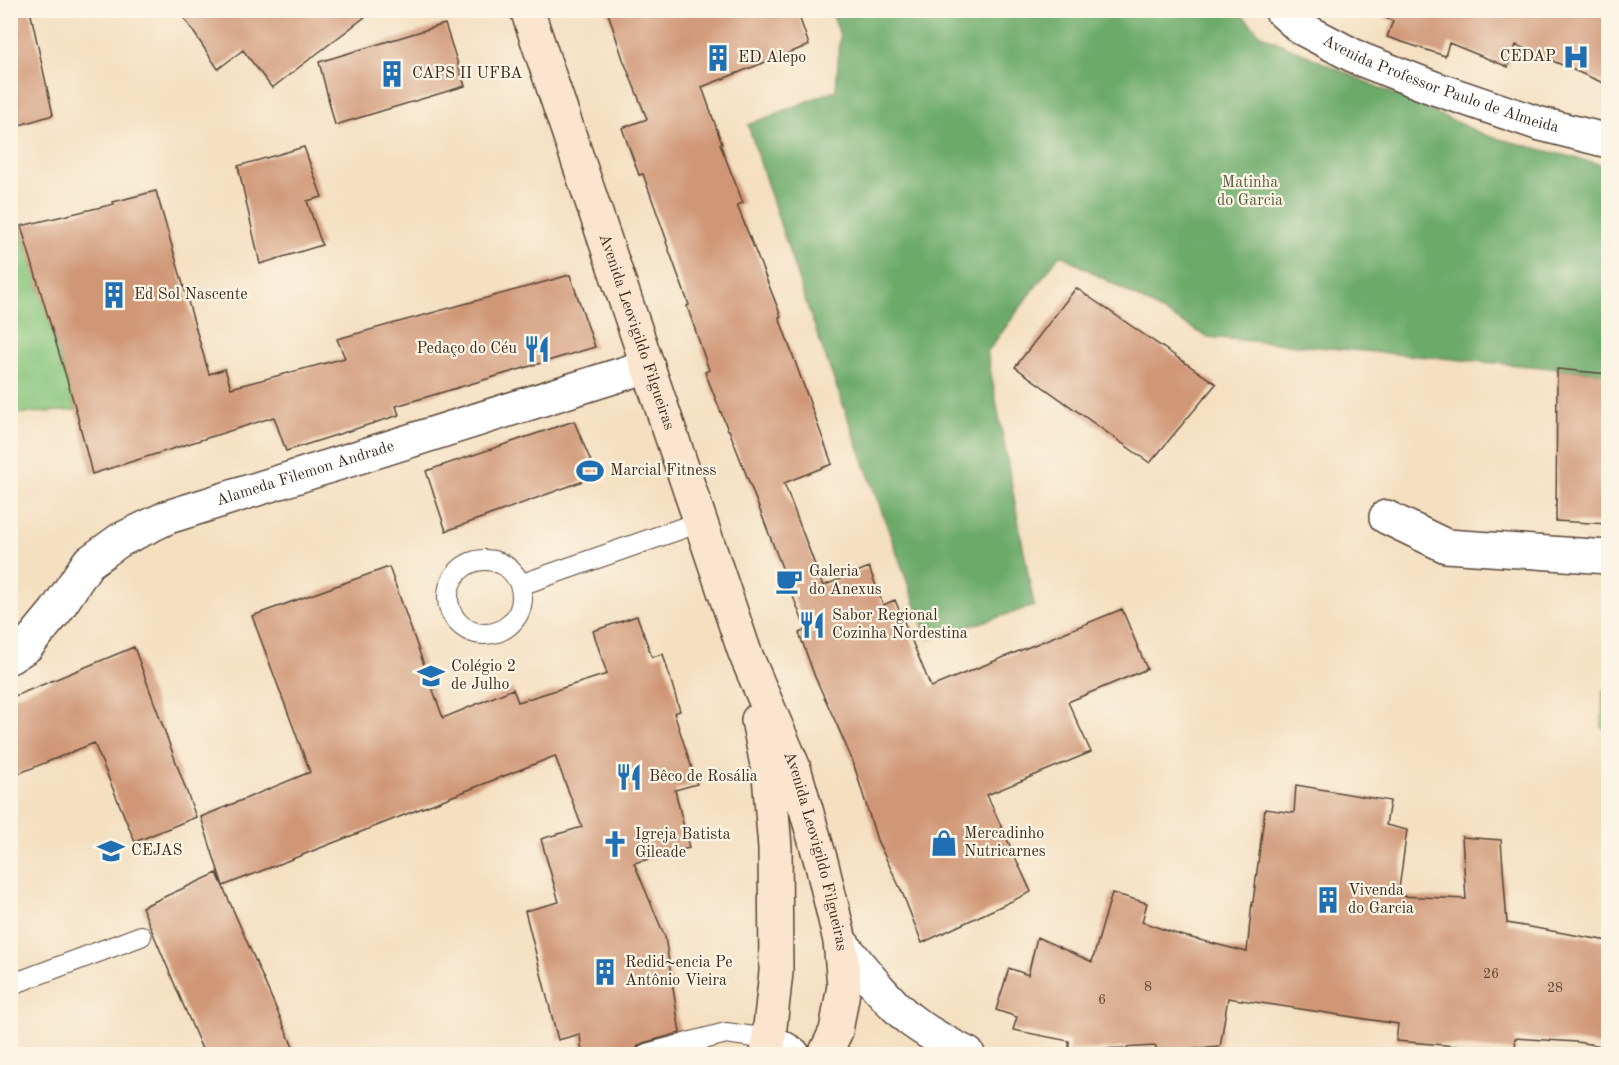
<svg xmlns="http://www.w3.org/2000/svg" width="1619" height="1065" font-family="'Old Standard TT',serif">
  <rect width="100%" height="100%" fill="#fcf5e5"/>
  <filter id="ink" filterUnits="userSpaceOnUse"><feTurbulence type="fractalNoise" baseFrequency=".0167" numOctaves="2"/><feDisplacementMap in="SourceGraphic" scale="12" xChannelSelector="R" yChannelSelector="G"/><feConvolveMatrix kernelMatrix="1 2 1 2 8 2 1 2 1" color-interpolation-filters="sRGB"/></filter>
  <filter id="wash" filterUnits="userSpaceOnUse"><feTurbulence type="fractalNoise" baseFrequency=".008" numOctaves="4" result="noise"/><feDisplacementMap in="SourceGraphic" scale="24" xChannelSelector="R" yChannelSelector="G"/><feGaussianBlur stdDeviation="1.35" result="paint"/><feColorMatrix in="noise" values="0 0 0 0 0 0 0 0 0 0 0 0 0 0 0 0 0 1.4 0 .05"/><feComposite in="paint" operator="in"/></filter>
  <g filter="url(#wash)">
    <rect width="100%" height="100%" fill="#f4dfc1"/>
    <!-- green -->
    <path fill="#86c47b" stroke="#60774c" stroke-width="1.5" d="M21,226l55,184 -65,4v-186z
      M1603,690h5v38h-6z"/>
    <!-- forest -->
    <path fill="#6caa6b" stroke="#546a44" stroke-width="1.5" d="M831,11h407l23,24 226,101 121,30v207l-400,-36 -148,-83 -73,98 47,254 -106,33 -124,-342 -56,-172 88,-35 4,-55z"/>
    <g id="blocks">
      <!-- building -->
      <path fill="#d09777" d="M10,10h20l23,105 -43,13z
        M179,10h195l-102,78 -29,-38 -25,19z
        M607,10h190l12,35 -107,42 20,57h-2l23,59 -6,2 44,111 -2,1 53,147 -48,19 39,103 46,-19 14,38 12,-5 36,87 191,-78 25,60 -79,33 23,50 -104,43 44,97 -109,51 -20,-51 -25,-52 -24,-78 -16,-37 -22,-48 -16,-44 7,-3 -77,-200h-1l-23,-58 4,-2 -22,-64 2,-1 -23,-63 1,-1 -24,-67 -4,1 -17,-47 25,-9 -24,-60z
        M1372,10h236v75l-92,-40 -8,22 -59,-24 -4,13 -58,-19 6,-16 -22,-9z
        M445,24l20,62 -130,39 -16,-63z
        M304,147l18,50 -15,4 15,44 -62,19 -22,-98z
        M156,191l53,183 16,-5 6,19 114,-30 -8,-19 233,-64 25,72 -199,59 3,9 -113,36 -12,-34 -182,57 -16,-64 -55,-184 93,-22 -1,-2z
        M1076,288l140,96 -66,79 -135,-96z
        M1557,369l51,5v150l-52,-3z
        M574,421l23,55 -151,55 -20,-60z
        M389,567l54,151 70,-29 5,13 89,-28 -14,-43 44,-15 15,41 11,-3 17,57 -6,2 23,71 -22,6 14,58 -55,15 31,74 15,96 -37,10 -5,3 -3,8h-53l-2,-20 -22,6 -33,-129 34,-9 -18,-63 41,-12 -27,-71 -332,130 -22,-69 109,-45 -58,-156z
        M134,647l62,170 -61,25 -41,-99 -84,34v-79z
        M1296,785l94,16 -4,24 21,5 -9,66 68,3 -4,-62 39,3 6,83 101,18v106l-31,-5 -62,-4 1,13 -120,-10 2,-17 -170,-26 -8,49 -65,5 1,-6 -87,5v-10l-56,-11 4,-13 -21,-7 13,-42 19,7 9,-38 55,25 20,-69 35,10 -5,19 38,13 67,17 5,-50h1l12,-93 29,4z
        M217,873l79,181h-92l-62,-147z"/>
    </g>
  </g>
  <g filter="url(#ink)">
    <use href="#blocks" fill-opacity="0" stroke="#574536" stroke-width="1.5"/>
    <g fill="none" stroke-linecap="round" stroke-linejoin="round">
      <defs>
        <path id="service" d="M448 597a37 37 0 1 1 74 0a37 37 0 1 1-74 0Z
          M520,585l180,-63
          M10,985l131,-49
          M647,1054l79,-21 42,6"/>
        <g id="minor">
          <path id="s1" d="M1281,10l20,18 59,31 74,29 103,35 71,18"/>
          <path d="M1386,517l60,29 162,11"/>
          <path id="s2" d="M10,657l17,-11 29,-35 32,-48 32,-23 48,-23 480,-151"/>
        </g>
        <path id="tertiary" d="M840,941c21,26 42,54 68,77 15,12 43,28 60,36
          M768,1039l25,15"/>
        <g id="secondary">
          <path id="s3" d="M527,10l218,643 49,115 28,97 18,76 4,45 -8,45 -11,23"/>
          <path d="M758,720l11,55 6,73 1,124 -9,82"/>
        </g>
      </defs>
      <!-- service casing -->
      <use href="#service" stroke="#574536" stroke-width="22"/>
      <!-- minor casing -->
      <use href="#minor" stroke="#574536" stroke-width="36"/>
      <!-- tertiary casing -->
      <use href="#tertiary" stroke="#574536" stroke-width="36"/>
      <!-- secondary casing -->
      <use href="#secondary" stroke="#574536" stroke-width="36"/>
      <!-- service -->
      <use href="#service" stroke="#fff" stroke-width="20"/>
      <!-- minor -->
      <use href="#minor" stroke="#fff" stroke-width="33"/>
      <!-- tertiary -->
      <use href="#tertiary" stroke="#fff" stroke-width="33"/>
      <!-- secondary -->
      <use href="#secondary" stroke="#fce5cf" stroke-width="33"/>
    </g>
  </g>
  <!-- icons -->
  <defs>
    <symbol id="hospital-bare" viewBox="-9 -9 18 18"><path d="M-5-5h3v3.5h4V-5h3V5h-3V1.5h-4V5h-3Z" fill="#1f6fb2" stroke="#fcf5e5" stroke-width="2.5" paint-order="stroke"/></symbol>
    <symbol id="building-bare" viewBox="-9 -9 18 18"><path d="M-4-6H4V6H1V3H-1V6H-4ZM-2.5-4.3h1.7v1.8h-1.7ZM.8-4.3h1.7v1.8H.8ZM-2.5-1h1.7V.8h-1.7ZM.8-1h1.7V.8H.8Z" fill="#1f6fb2" stroke="#fcf5e5" stroke-width="2.5" paint-order="stroke"/></symbol>
    <symbol id="restaurant-bare" viewBox="-9 -9 18 18"><path d="M-5-6h1v4h1v-4h1v4h1v-4h1v5L-1.5 .5V6h-2V.5L-5-1ZM5-6V6H3V1.5H1.5Q1.5-4 5-6Z" fill="#1f6fb2" stroke="#fcf5e5" stroke-width="2.5" paint-order="stroke"/></symbol>
    <symbol id="stadium-bare" viewBox="-9 -9 18 18"><path d="M0-5a6.5 5 0 1 0 0 10a6.5 5 0 1 0 0-10ZM-3.5-1.8h7v3.6h-7Z" fill="#1f6fb2" stroke="#fcf5e5" stroke-width="2.5" paint-order="stroke"/></symbol>
    <symbol id="cafe-bare" viewBox="-9 -9 18 18"><path d="M-5.5-4.5H6V0H3Q3 3.5 0 3.5H-2.5Q-5.5 3.5-5.5 0ZM3-3.2v2h1.7v-2ZM-6 4.5H4V6H-6Z" fill="#1f6fb2" stroke="#fcf5e5" stroke-width="2.5" paint-order="stroke"/></symbol>
    <symbol id="school-bare" viewBox="-9 -9 18 18"><path d="M0-5L7-2L0 1L-7-2ZM-4 1L0 2.5L4 1V4Q0 6-4 4Z" fill="#1f6fb2" stroke="#fcf5e5" stroke-width="2.5" paint-order="stroke"/></symbol>
    <symbol id="shop-bare" viewBox="-9 -9 18 18"><path d="M-5-2.5h2.3a2.7 3.5 0 0 1 5.4 0H5L5.5 6h-11ZM-1.5-2.5h3a1.5 2.3 0 0 0-3 0Z" fill="#1f6fb2" stroke="#fcf5e5" stroke-width="2.5" paint-order="stroke"/></symbol>
    <symbol id="church-bare" viewBox="-9 -9 18 18"><path d="M-1.2-6h2.4v3.5h3.3v2.4h-3.3V6h-2.4V-.1h-3.3v-2.4h3.3Z" fill="#1f6fb2" stroke="#fcf5e5" stroke-width="2.5" paint-order="stroke"/></symbol>
  </defs>
  <g fill-rule="evenodd">
    <use href="#hospital-bare" x="1557" y="38" width="38" height="38"/>
    <use href="#building-bare" x="699" y="39" width="38" height="38"/>
    <use href="#building-bare" x="373" y="55" width="38" height="38"/>
    <use href="#building-bare" x="95" y="276" width="38" height="38"/>
    <use href="#restaurant-bare" x="518" y="330" width="38" height="38"/>
    <use href="#stadium-bare" x="571" y="452" width="38" height="38"/>
    <use href="#cafe-bare" x="770" y="562" width="38" height="38"/>
    <use href="#restaurant-bare" x="793" y="606" width="38" height="38"/>
    <use href="#school-bare" x="412" y="657" width="38" height="38"/>
    <use href="#restaurant-bare" x="610" y="758" width="38" height="38"/>
    <use href="#shop-bare" x="925" y="824" width="38" height="38"/>
    <use href="#church-bare" x="596" y="825" width="38" height="38"/>
    <use href="#school-bare" x="92" y="832" width="38" height="38"/>
    <use href="#building-bare" x="1309" y="881" width="38" height="38"/>
    <use href="#building-bare" x="586" y="953" width="38" height="38"/>
  </g>
  <g text-anchor="middle" dominant-baseline="central" stroke-width="4.5" stroke-linejoin="round" paint-order="stroke">
    <!-- number labels -->
    <g font-size="14" fill="#604534">
      <text x="1491" y="974">26</text>
      <text x="1148" y="987">8</text>
      <text x="1555" y="988">28</text>
      <text x="1102" y="1000">6</text>
    </g>
    <!-- poi labels -->
    <g font-size="16" fill="#3b2a1e" stroke="#fcf5e5" text-anchor="start">
      <text x="1556" y="57" text-anchor="end">CEDAP</text>
      <text x="738" y="58">ED Alepo</text>
      <text x="412" y="74">CAPS II UFBA</text>
      <text x="134" y="295">Ed Sol Nascente</text>
      <text x="517" y="349" text-anchor="end">Pedaço do Céu</text>
      <text x="610" y="471">Marcial Fitness</text>
      <text x="809" y="572">Galeria<tspan x="809" dy="18">do Anexus</tspan></text>
      <text x="832" y="616">Sabor Regional<tspan x="832" dy="18">Cozinha Nordestina</tspan></text>
      <text x="451" y="667">Colégio 2<tspan x="451" dy="18">de Julho</tspan></text>
      <text x="649" y="777">Bêco de Rosália</text>
      <text x="964" y="834">Mercadinho<tspan x="964" dy="18">Nutricarnes</tspan></text>
      <text x="635" y="835">Igreja Batista<tspan x="635" dy="18">Gileade</tspan></text>
      <text x="131" y="851">CEJAS</text>
      <text x="1348" y="891">Vivenda<tspan x="1348" dy="18">do Garcia</tspan></text>
      <text x="625" y="963">Redid~encia Pe<tspan x="625" dy="18">Antônio Vieira</tspan></text>
    </g>
    <!-- street labels -->
    <g font-size="16" fill="#3b2a1e" stroke="#fcf5e5">
      <text stroke="none"><textPath href="#s1" startOffset="178">Avenida Professor Paulo de Almeida</textPath></text>
      <text stroke="none"><textPath href="#s3" startOffset="340">Avenida Leovigildo Filgueiras</textPath></text>
      <text stroke="none"><textPath href="#s2" startOffset="360">Alameda Filemon Andrade</textPath></text>
      <text stroke="none"><textPath href="#s3" startOffset="890">Avenida Leovigildo Filgueiras</textPath></text>
    </g>
    <!-- park labels -->
    <g font-size="16" fill="#52583a" stroke="#fcf5e5">
      <text x="1250" y="183">Matinha<tspan x="1250" dy="18">do Garcia</tspan></text>
    </g>
  </g>
  <!-- margin -->
  <rect width="1619" height="1065" fill="none" stroke="#fcf5e5" stroke-width="36"/>
</svg>
